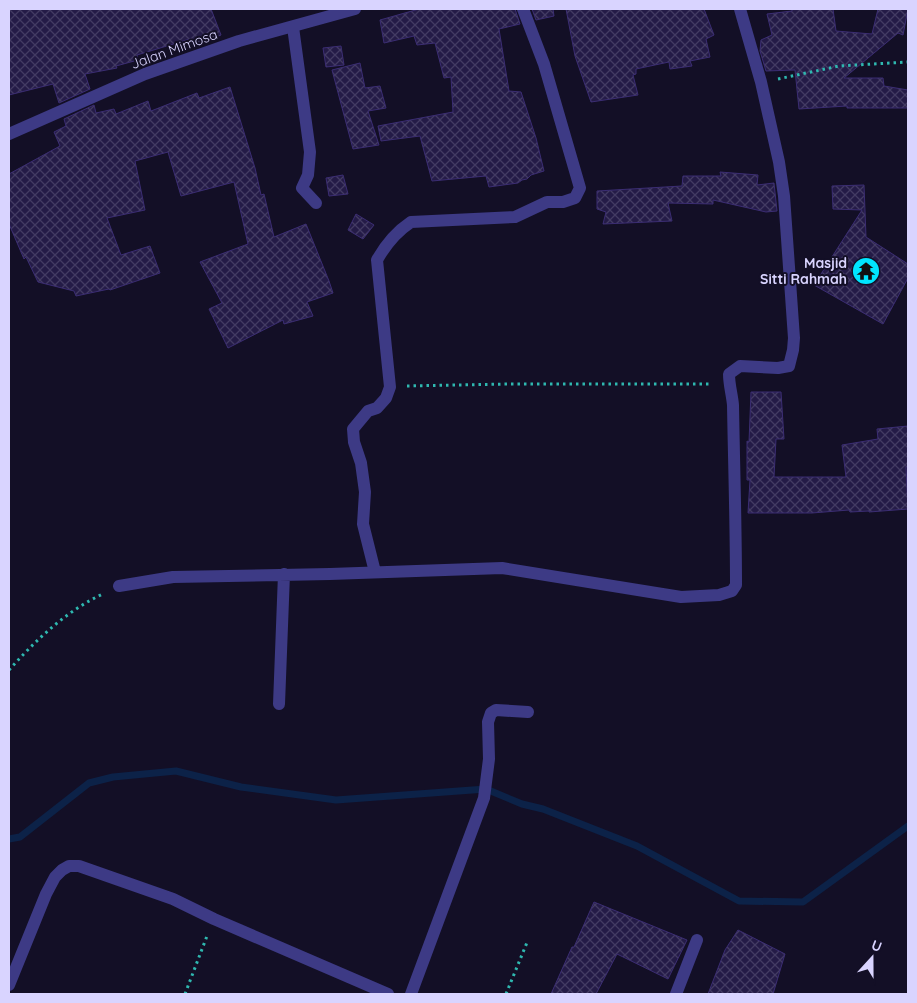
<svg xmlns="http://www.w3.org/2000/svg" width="917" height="1003" font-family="Quicksand,sans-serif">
  <defs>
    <pattern id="building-cross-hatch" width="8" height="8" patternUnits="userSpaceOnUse" patternTransform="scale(1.25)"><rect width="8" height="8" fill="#241b47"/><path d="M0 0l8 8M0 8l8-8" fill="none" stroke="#433b63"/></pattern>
  </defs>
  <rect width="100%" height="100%" fill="#130f26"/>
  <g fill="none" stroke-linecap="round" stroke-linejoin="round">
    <!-- stream -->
    <path stroke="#0c2248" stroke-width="7" d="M9,839l11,-2 69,-54 24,-6 63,-6 65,16 95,13 150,-11 36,15 21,5 94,37 102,55 64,1 105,-76"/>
  </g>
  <!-- building -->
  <path fill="url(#building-cross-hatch)" stroke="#3b2d73" d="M9,9h202l10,26 -28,12 -3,-8 -53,16 1,5 -22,6 1,2 -32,6 5,15 -31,14 -6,-19 -44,11z
    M419,9h96l5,15 -21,5 10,62 12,1 15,46 8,33 -13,4 -4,4 -5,1 -4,3 -29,4 -3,-11 -54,5 -12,-45 -39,5 -3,-15 75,-14 -2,-35 -7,1 -9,-35 -18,2 -3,-9 -30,7 -4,-23z
    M532,9h21l1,7 -18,4z
    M566,9h138l10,26 -8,4 4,18 -20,4 2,5 -22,3 -1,-7 -33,7v5l-3,1 5,20 -47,7 -16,-46z
    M792,9h41l3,22 36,3 6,-25h30l-5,26 -5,-2 -54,45h39l1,8 24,4v18h-61v-2l-48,3 -4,-39 -29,1 -6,-20 1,-11 11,-5 -5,-21 25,-3z
    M341,46l3,19 -18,2 -3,-19z
    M360,63l5,25 15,-2 6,22 -18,3 11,34 -26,4 -21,-79z
    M230,87l25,81 6,27 3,-1 10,43 32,-13 23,57 4,12 -26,9 6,14 -29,8 -1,-4 -55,28 -19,-39 13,-6 -22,-41 48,-18 -14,-62 -53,14 -13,-44 -33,9 10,49 -38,8 14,37 29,-9 10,27 -50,17 -1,-1 -33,7 -2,-5 -36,-9 -12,-25 -2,2 -15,-35v-50l51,-28 -6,-14 12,-6 -2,-7 30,-14 2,8 18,-4 2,5 32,-13 3,10 46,-18 2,5z
    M720,172l38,3 -1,10 17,-2 3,28 -11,1 -53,-12v4l-45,-1 4,18 -69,3 3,-12 -9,-3v-18l85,-5 1,-10h38z
    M343,175l5,19 -19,2 -3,-18z
    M864,185l2,52 42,27v14l-25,46 -69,-39 48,-75 -29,-1 -1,-23z
    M356,214l18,11 -11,14 -15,-9z
    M751,392h30l3,47h-8l-2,38h72l-4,-32 36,-6 -1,-10 31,-3v41h-2l2,42 -39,3v-1l-19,1 -1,-2 -37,3h-64l2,-33h-3v-39l2,1z
    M594,902l93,38 -19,39 -51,-25 -21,40h-45l21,-47h2z
    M738,930l47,24 -12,40h-65l17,-44z"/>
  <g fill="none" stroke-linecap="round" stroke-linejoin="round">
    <!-- path -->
    <path stroke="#2fb8b0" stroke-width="3" stroke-dasharray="2.5 4" stroke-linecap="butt" d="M778,79l61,-13 69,-4
      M407,386l100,-2h204
      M9,670c26,-29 58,-60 94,-76
      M185,994l22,-58
      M506,994l22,-54"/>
    <!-- street -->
    <path stroke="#3d3a85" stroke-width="12" d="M293,27l17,125 -2,23 -6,13 14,15
      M9,134l136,-60 94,-33 116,-32
      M375,572l-12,-48 2,-32 -4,-29 -7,-21 -1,-13 15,-18 9,-3 9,-10 4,-11 -13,-127c9,-16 19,-28 34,-38l104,-5 32,-15h16l12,-4 5,-10 -36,-124 -21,-55
      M119,586l54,-9 157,-3 172,-6 179,29 38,-2 13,-4 4,-6c0,-60 -2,-120 -3,-180 -1,-11 -4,-20 -4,-31l11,-8 38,2 11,-2 4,-16 1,-12 -10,-142 -5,-34 -18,-80 -21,-73
      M279,704l5,-130
      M9,985l37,-91 9,-17 7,-7 7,-4h10l94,33 41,20 174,75
      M411,994l73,-196 5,-39 -1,-37 3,-9 5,-3 32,2
      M676,994l21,-54"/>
  </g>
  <!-- icons -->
  <defs>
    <symbol id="temple-disc" viewBox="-11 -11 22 22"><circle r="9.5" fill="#00e5ff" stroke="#130f26"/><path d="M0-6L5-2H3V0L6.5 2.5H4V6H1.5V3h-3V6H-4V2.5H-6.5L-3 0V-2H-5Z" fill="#111"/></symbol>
  </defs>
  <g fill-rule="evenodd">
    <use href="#temple-disc" x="850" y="255" width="32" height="32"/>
  </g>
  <g text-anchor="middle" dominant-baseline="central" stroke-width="4" stroke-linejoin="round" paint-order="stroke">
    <!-- street labels -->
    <g font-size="14" fill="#d9d4ff" stroke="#130f26">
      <text transform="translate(174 49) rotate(-20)">Jalan Mimosa</text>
    </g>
    <!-- poi labels -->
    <g font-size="14" font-weight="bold" fill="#d9d4ff" stroke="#130f26" text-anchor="end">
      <text x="847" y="263">Masjid<tspan x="847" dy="16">Sitti Rahmah</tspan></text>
    </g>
  </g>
  <!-- border -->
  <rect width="917" height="1003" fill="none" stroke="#d9d4ff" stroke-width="20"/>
  <!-- north arrow -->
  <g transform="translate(872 958) rotate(21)" stroke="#130f26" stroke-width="4" paint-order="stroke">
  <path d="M0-4L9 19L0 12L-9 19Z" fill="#d9d4ff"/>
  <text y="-8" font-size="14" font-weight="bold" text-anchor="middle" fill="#d9d4ff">U</text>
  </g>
</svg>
